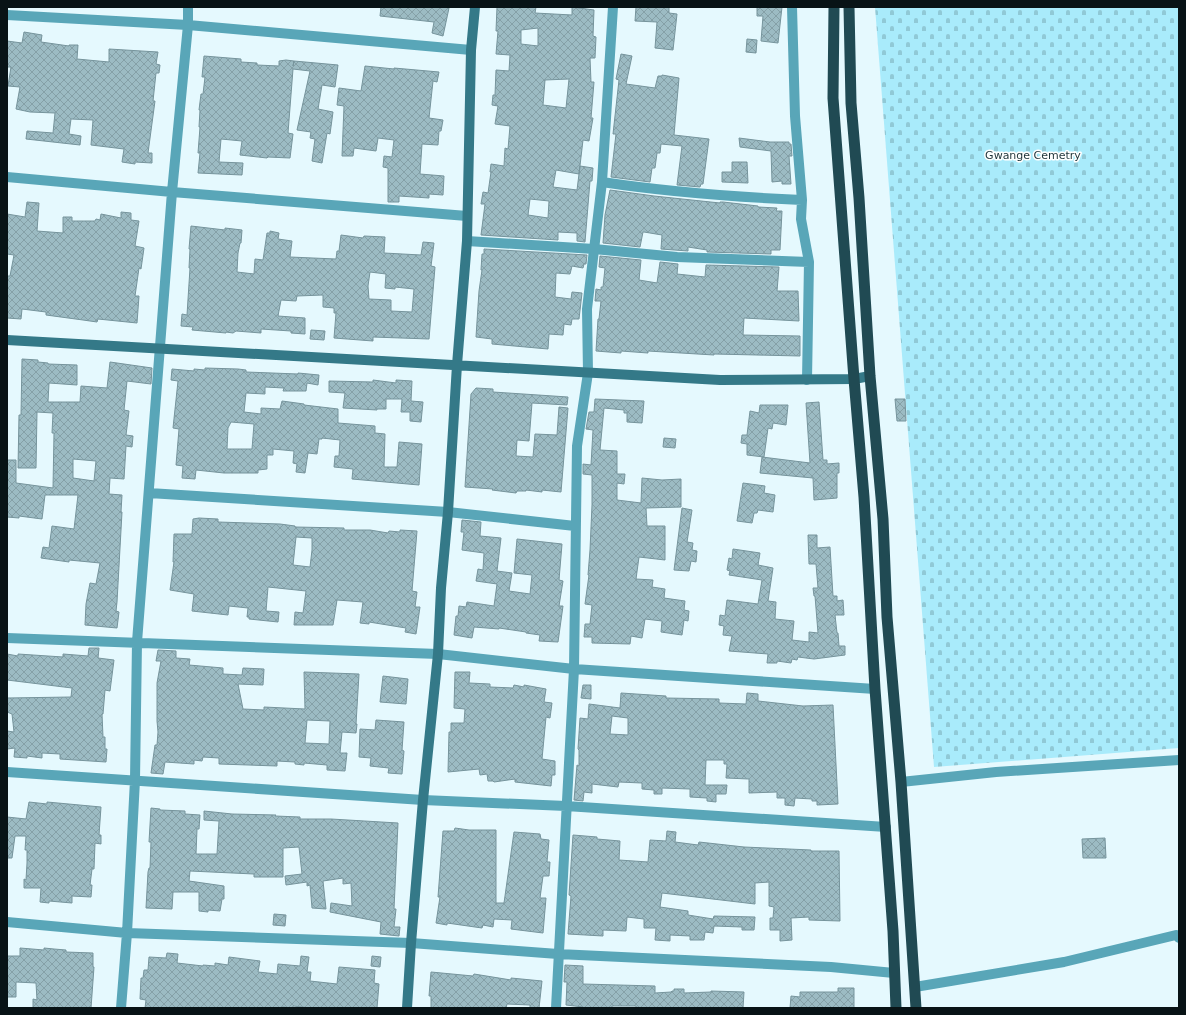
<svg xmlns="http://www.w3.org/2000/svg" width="1186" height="1015" font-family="'DejaVu Sans',sans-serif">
  <defs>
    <pattern id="cemetery-stones" width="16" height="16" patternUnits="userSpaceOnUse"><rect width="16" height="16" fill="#a9ebfb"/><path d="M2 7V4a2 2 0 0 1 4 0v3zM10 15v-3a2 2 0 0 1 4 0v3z" fill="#90c9d6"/></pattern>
    <pattern id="building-cross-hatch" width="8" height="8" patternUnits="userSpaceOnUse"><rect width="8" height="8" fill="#9cbbc3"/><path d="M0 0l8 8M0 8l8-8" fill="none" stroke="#85a0a7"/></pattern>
  </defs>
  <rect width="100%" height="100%" fill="#e5f9fe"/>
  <!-- cemetery -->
  <path fill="url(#cemetery-stones)" d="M875,7h304v741l-245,19z"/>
  <!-- building -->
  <path fill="url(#building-cross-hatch)" stroke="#76949c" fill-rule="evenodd" d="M381,7h62l6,1 -6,28 -11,-3 2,-11 -54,-6z
    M497,7h39l-1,6 37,2v-8l22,3 -1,26 3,1 -1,21h-5l1,24h3l-3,36h2l-4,23 -6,-1 -4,34 -23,-4 -3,17 24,3 3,-24 13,2 -1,13h-2l-5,61 -8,-1v-8l-19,-1v8l-77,-5 4,-31h-4l2,-12 5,1 3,-21h-1l1,-8 13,2 1,-18 3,1 2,-23 -15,-2 3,-18 -6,-1 1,-10h2l1,-25 13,1 1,-16 -14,-1 2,-23h-2zM538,28v18l-17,-2v-14zM569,79l-3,29 -23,-3 2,-25zM530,199l19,2 -1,17 -20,-3z
    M636,7h33v6l8,1 -4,36 -18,-2 2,-26 -22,-1z
    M757,7h25l-4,36 -17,-2 2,-25h-6z
    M24,32l18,3 -1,7 28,4v-1h9l-1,14 32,3v-13l49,3 -2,12 4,1 -1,8h-3l-3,28h2l-7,52h4v10l-17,-1v2l-13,-2 2,-13 -33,-4 2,-25 -22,-1 -2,15 12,2 -1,9 -54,-6 1,-8 26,2 2,-20 -25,-1 -14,-3 4,-22 -12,-1 3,-19h-4v-26l15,2z
    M747,39l10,1 -1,13 -10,-1z
    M621,54l11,2 -6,28 29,4 3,-12h4v-1l17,3 -5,57 35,4 -6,45h-2l-1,3 -23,-2 5,-39 -21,-2 -1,9h-3l-2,15h-3l-2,14 -39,-5 5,-43h-3l6,-54 -3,-1z
    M204,56l37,3v3l16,1v2l22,1v-5l7,-1 8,1 -1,5 1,-5 44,4 -3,22 -13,-2 -4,24 15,3 -3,22 -3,-1 -5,30 -10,-2 3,-22 -5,-1 1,-6 -14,-2 13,-59 -17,-2 -5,64 5,1 -3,24 -22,-1 -1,1 -27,-3 2,-14 -21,-2 -2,23 24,1 -1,12 -44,-2 2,-20h-2l2,-26h-1l1,-17h-1l2,-16h2l2,-17h-3z
    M365,66l29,3v-1l45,4 -2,10 -4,-1 -4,37 14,2 -2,11h-2l-1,14 -16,-1 -2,30 24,2 -1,19 -14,-1v4l-30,-2v6h-11v-34l-5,-1 1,-11 8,1 2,-17 -16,-2 -2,13 -22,-3 -1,8h-11l2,-50 -7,-1 2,-17 22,3z
    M739,138l31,4h19v2h2l1,12h-3l2,28h-9v-3l-10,1 -1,-31 -31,-4z
    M732,162h15l1,21 -26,-1v-10h10z
    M610,190l44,6 66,7v-1h3l35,4v1l19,1 -1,3h6l-2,39h-9v4l-64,-2v-2l-19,-3v4l-27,-2 1,-14 -18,-3h-1l-3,15 -37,-4 2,-28z
    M27,202l12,1 -2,28 26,2v-16h9v4h23l1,-2 4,1 1,-6 20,4v-6l10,1v7l8,1 -4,25 9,2 -3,21 -2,-1 -4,28h4l-2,27 -39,-4 -1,3 -14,-2 -37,-5v-3l-24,-3 -1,10 -14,-1v-42h3l4,-21 -7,-1v-40l18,3z
    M191,226l34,4v-2l17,2 -1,13h-1l-2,10 -1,19 17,2 1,-15 8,1 4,-27h3v-2l9,2 -1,6 14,2 -2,16 46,2 1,-8h2l2,-16 22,3 1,-2 21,1 -1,16 37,2 2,-13 11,1 -3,23 4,1 -6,72 -56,-2v4l-39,-3 2,-25h-2v-5l-11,-1v-12l-26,1 -1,5 -15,-1 -3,16 27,2v16l-14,-1v-2l-30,-2v4l-25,-2 -3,2 -7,-1v1l-34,-3 1,-3 -12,-1 1,-12 5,1 3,-47h-1l1,-19h-1zM370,272l16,2 -1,14 10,1v-2l19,2 -2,23 -21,-1v-11l-22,-1 -1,-13z
    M484,249l103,6 -1,9h-2l-1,4 -11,-2 -2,8 -14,-1 -1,24 16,2 1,-7 10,1 -3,26h-7l-1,6 -7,-1 -1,11 -14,-1 -1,15 -56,-5v-5l-16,-2 3,-46 3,-21h-1l1,-16h2z
    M600,256l41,4 -2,20 18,3 3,-21 18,2 -1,10 28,3 1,-12 73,2 -2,24h21l1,30 -55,-3 -1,17 57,1v20l-86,-2v1l-66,-4v2l-27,-2v2l-25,-2 2,-32h1l2,-18h-6l1,-12 5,1v-3h2l2,-19 -6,-1z
    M311,330l14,1 -1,9 -14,-1z
    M22,359l16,1v2l10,1v1l29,1v20l-28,-2 -1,19h32l1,-16 26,2 3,-26 42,6 -1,16 -24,-3 -3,29 5,1 -3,24 7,1 -1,11 -6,-1 -2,33 -14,-1 -1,16 13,1 -1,17h1l-5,90 -1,9 3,1 -2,16 -32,-3 1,-21 4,-21 6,1 4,-21 -31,-3v2l-28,-4 2,-11 6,1 3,-22 22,3 4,-34h-33l-3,24 -23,-3v2l-12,-1v-57h9v23l37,5 1,-55h-2l1,-20 -16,-1 -1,56h-18l1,-53h2zM73,459l23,2 -2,20 -21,-3z
    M205,368l33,1 8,1v2l52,2v-1l21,2 -1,10 -11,-2 -1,8h-23l1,-3 -19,-1v7l-19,-1 -2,19 17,2v-6l19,1 2,-8 22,3v1l34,4v14l37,3v7l10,1 -1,33h13l2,-25 23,2 -3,41 -67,-6 1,-10 -19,-2 1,-11h4l1,-16 -18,-2v1h-3l-2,15 -9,-1 -3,20 -9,-1 1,-8 -4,-1 1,-12 -21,-2v6h-6v14l-9,1v3h-34l-28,-3 -1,9 -13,-1 1,-12 -7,-1 3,-36 -6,-1 5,-47 -7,-1 1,-11 22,2v-2l11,1zM231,422l23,2 -2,25h-25l1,-21z
    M373,380l23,3v-3l16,1 -1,20 12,1 -2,20 -11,-1v-9h-9l1,-13h-16v10h-9v1l-34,-2 2,-15 -16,-1v-11l44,1z
    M476,388l17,1v3l75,5 -1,8 -35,-2 -3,38 -12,-1 -1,16 17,1 2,-23 22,1 2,-28 9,1 -7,84 -19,-2v2l-16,-2v1h-9l-1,2 -24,-3 1,-1 -28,-2 6,-93z
    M595,399l49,2 -2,22 -15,-1v-9h-3v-3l-20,-2 -4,42 17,1v23h8l-1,10 -7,-1v17l24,3 1,-25 20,2 19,-1v28l-35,1 1,18h18v34l-26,-3 -3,22 17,1 -1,7 13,2 -1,9 21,3 -1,9 5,1 -1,10 -4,-1 -2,15 -21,-3 1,-11 -17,-2 -3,19 -11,-2 -1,8 -38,-1v-6h-8l1,-13h5l2,-19 -7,-1 4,-29h-1l2,-25 2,-45v-30l-9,-1v-10l8,1 2,-35 -7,-1 3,-17h5z
    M895,399h10l1,22h-9z
    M819,402l4,58h4v4l12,-1v10h-2v25l-23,2 -1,-22 -53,-5 2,-16 48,6 -4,-60z
    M760,405h28l-2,20 -13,-2 -1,6 -4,-1 -4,29 -17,-2v-11l-6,-1 1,-8h5l3,-24 9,2z
    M664,438l12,1 -1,9 -12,-1z
    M743,483l22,3 -1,7 11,2 -2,17 -15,-2 -1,3h-3l-2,10 -15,-2z
    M682,508l10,2 -5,32 6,1 -1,7 5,1 -1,11 -5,-1 -2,10 -15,-1z
    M199,518l19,1v3l62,2 15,2v1l49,1v2h26l18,3 1,-2 11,1v-2l17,1 -5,60 5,1 -2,15h5l-4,27 -11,-2 1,-4 -37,-6v2l-9,-1 3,-21 -26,-2 -4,25h-39l1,-13 8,1 3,-22 -38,-4 -2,24 13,1 -1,10 -29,-3v-2h-2l1,-9 -19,-2 -1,9 -36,-4 2,-17 -24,-4 4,-28h-1l1,-28h18l1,-15zM296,537l16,1v12l-2,17 -17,-2z
    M462,520l19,2 -1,14 21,2 -4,33 15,2 -3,18 21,3 2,-19 -18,-2 3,-34 45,5 -3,36 4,1 -4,25h4l-5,36 -19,-1 1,-6 -14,-2v-1l-27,-4v1l-25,-2 -2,11 -18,-3 2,-19h2l1,-10 7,1 1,-5 27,4 3,-22 -21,-3 2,-12 5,1 1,-17 -22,-3 2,-18h-3z
    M808,535h9v13l13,-1 3,49h4v5l6,-1 1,15h-9l2,18h1l1,13h6v9l-31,4 -16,-2 -1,3 -5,-1 -1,4 -14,-2v2h-10l1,-9 -39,-3 3,-15 -9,-1 1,-9 -5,-1 1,-10 5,1 2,-16 31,4 4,-24 -33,-5 1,-4 -3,-1 2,-12 3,1 1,-10 27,4 -2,12 15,3 -5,33 8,1 -1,17 19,2 -2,19 17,2v-10l9,1 -3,-37h-1l-1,-8h5l-2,-24h-7z
    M89,648h10l-1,10 16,2 -4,31 -5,-1 -2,24h-1l1,23h2v12h2l-1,13 -46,-3v-5l-18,-1v5l-15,-2v2l-13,-1 1,-9 -8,1v-18l7,1 -2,-18 -5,-2v-14l64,-1 1,-9 -65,-8v-26l11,2v-2l45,3v-3l25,2z
    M158,650l18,1v7l14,1 -1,6 34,3v6l19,1 1,-7 21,1 -1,16 -25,-1 5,25 21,1v-3l41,2 -1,-37 55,2 -3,50h1l-1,9 -14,-1 -2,21h7l-2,18 -18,-1v-5l-23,-2v2l-9,-1v-2l-18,-1v5l-58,-2v-6l-16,-1 -1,4 -8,-1v4l-29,-2 -2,12 -12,-1 4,-28h2l1,-13 -1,-11v-38l4,-22h-5zM307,720l23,1 -1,23 -24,-1z
    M455,672h15l-1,11 21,1v3l23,1 1,-3 10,2v-2l22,4 -2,13 8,1 -2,15 -4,-1 -4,42 13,2v14h-3l-1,11 -36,-4v-3l-21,3 -1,-1h-5l-1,-7 -7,1 -1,-6 -31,3 1,-40h2v-9h13l1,-14 -11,-1z
    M383,676l25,3 -2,25 -26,-2z
    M583,685h8v14l-10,-1z
    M621,693l45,3v2l53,1v4l27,1 1,-11 11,1v7l45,5 30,-1 5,99 -21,1v-4h-5v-2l-17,-1 -1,8 -9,-1v-7h-8v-6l-28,1v-14l-23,-1 1,-14h-3v-4h-18l-1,25h22l-1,9h-10v8l-9,-1v-3l-17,-1v-8l-28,-1v6h-8v-4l-12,-1v-6l-23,-1 -1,5 -26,-3v9l-8,-1 -1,9 -9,-1 3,-35 2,1v-16l-1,-1 2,-31 8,1 1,-15 31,4zM612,716l16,2v17l-18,-1z
    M376,720l28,2 -2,28 2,1 -2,23 -14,-1 1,-5 -19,-2 1,-8 -12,-1 1,-28 15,1z
    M29,802l18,2v-2l54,5 -2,28h2v9l-6,-1 -1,26h-2l-2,16h2l-1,12 -19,-1v7l-23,-2v2l-9,-1 1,-14h-17v-9l2,1 1,-17v-13h-2l1,-14h-11l-3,22h-5v-41l19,2z
    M151,808l9,1v1l25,1v3l15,1 -1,14h-2l-1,25h21l2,-33 -15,-1v-9l28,3 44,1 -1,1 25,1v2h31l67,4 -4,86h2l-2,18h6l-1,9 -19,-2 1,-12 -51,-10 1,-9 21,3 -1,-23 -8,1v-6l-20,3 3,28 -14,-1 -2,-23 -3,1v-4l-21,3 -1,-9 17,-2 -3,-27 -16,1v29h-29v-3l-64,-3 -1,10 35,5v13h-2l-2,12 -12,-1v2l-9,-1v-19h-26l-1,17 -26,-1 2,-36 1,-4h1l1,-26h-2z
    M455,828l14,2h27v73h8l10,-71 26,2 1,5 8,1 -2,22h3l-1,14h-6l-3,22h6l-3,35 -32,-4 1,-9 -18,-1 -1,8 -10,-2 -1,3 -35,-5v2l-11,-2 4,-26h-2l5,-66h11z
    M667,831l9,1 -1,10 23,3 1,-3 45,5 67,3v1h28l1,70 -31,-1v-3l-18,1 1,22 -12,1v-11h-10v-12h3l1,-11 -5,-1v-24l-14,1v21l-93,-11 -2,14 28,4v4l25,4 1,-3 41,1 -1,13h-12v-3l-28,-1 -1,7 -8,-1 -1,8h-14v-4l-20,-1v6l-15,-1 1,-12h-12v-9l-17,-2 -1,14 -23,-1v6l-35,-2 3,-38 -2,-1 4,-60 24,2v2l23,2 -1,19 29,2 2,-22 16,1z
    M1105,838l1,20h-23l-1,-19z
    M274,914l12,1 -1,11 -12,-1z
    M20,948l24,2v-2l10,1 12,1v2l27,1v14h1l-3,41h-58v-9l4,1 -1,-17 -20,-1v15h-9v-41h13z
    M167,953l11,1 -1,9 26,3v-1l12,1v-3l13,2 1,-8 31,4 -2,11 19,2 1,-10 22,2 1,-10 8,1 -2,15h4l-1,9 27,3 2,-17 36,3 -1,13 5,1 -2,24h-67l-17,-2v2l-11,-1v1h-137l1,-8 -6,-1 1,-21h2l1,-8h4l1,-13 17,1z
    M372,956l9,1 -1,10 -9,-1z
    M565,965l18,1v18l72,2v7l16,-1 1,-1h2v-2h10v4l27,-1v-1l33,1 -1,16h-107v-2h-24v2h-29v-1l-17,-2 1,-23h-3z
    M431,972l42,4 1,-2 37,6v-2l31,3 -3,27h-9v-3l-23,-1 -1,4h-75v-12h-2z
    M838,988h16v20h-64l1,-12 9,1v-5h38z"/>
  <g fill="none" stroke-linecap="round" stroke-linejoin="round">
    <!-- minor -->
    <path stroke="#59a6b8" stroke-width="10" d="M792,7l3,109 7,84 -1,19 8,43 -2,118
      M7,15l181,10 283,25
      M7,177l165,15 295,24
      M602,182c66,10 133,15 200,18
      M467,241l127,8 83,8 132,5
      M149,493l299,19 127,14
      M7,638l431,16 136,15 301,20
      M7,772l416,28 143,6 320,21
      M7,922l120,11 284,10 147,11 273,13 63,6
      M915,987l149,-25 112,-27 3,3
      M121,1008l6,-75 8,-153 2,-138 35,-450 16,-167v-18
      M556,1008l18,-339 3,-223 11,-73 -1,-64 15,-127 11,-175"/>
    <!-- tertiary -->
    <path stroke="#59a6b8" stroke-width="10" d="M901,782l95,-10 183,-12"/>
    <!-- secondary -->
    <path stroke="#347988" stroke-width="10" d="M7,340l713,40 134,-1 16,-3
      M407,1008l4,-65 12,-143 15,-146 3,-66 7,-76 9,-147 10,-124 4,-191 4,-43"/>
    <!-- trunk -->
    <path stroke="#204a53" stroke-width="11" d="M834,7l-1,91 21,281 10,118 11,192 18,242 3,77
      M849,7l2,96 8,95 11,178 13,143 4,98 14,165 15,226"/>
  </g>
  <g text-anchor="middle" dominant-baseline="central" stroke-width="3" stroke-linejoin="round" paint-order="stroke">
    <!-- park labels -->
    <g font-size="11" fill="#1e343a" stroke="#fff">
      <text x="1033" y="155">Gwange Cemetry</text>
    </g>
  </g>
  <!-- border -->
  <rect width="1186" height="1015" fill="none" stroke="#081316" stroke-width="16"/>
</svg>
